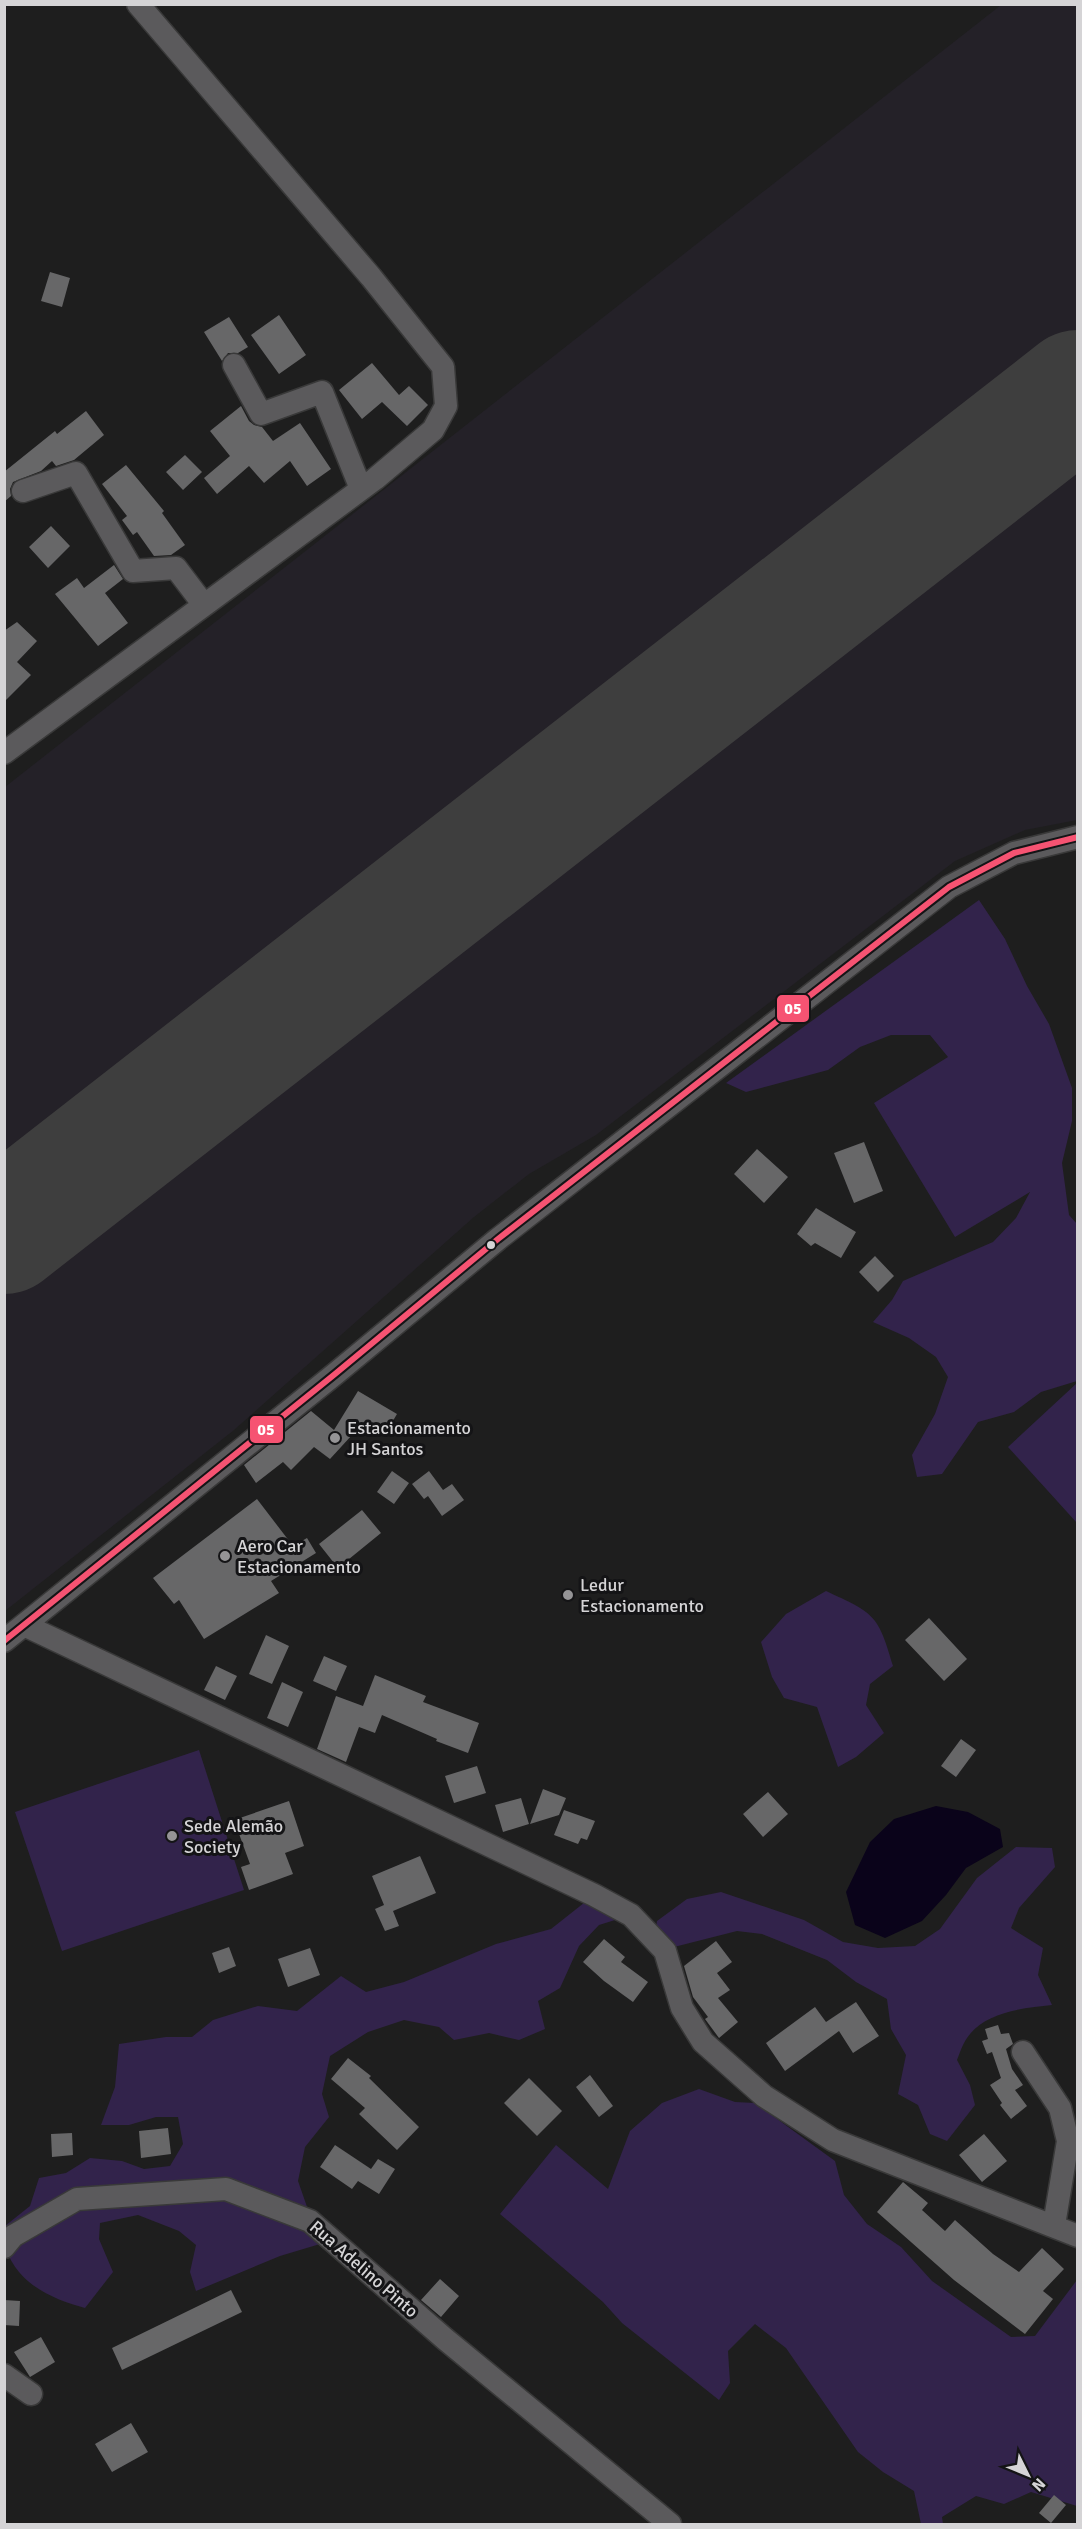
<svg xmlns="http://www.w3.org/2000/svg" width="1082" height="2529" font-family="Signika,sans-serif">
  <rect width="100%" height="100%" fill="#1e1e1e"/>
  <!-- built -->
  <path fill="#242128" d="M1001,5h76v815l-52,10 -70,31 -359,274 -67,39 -55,43 -240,213 -229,181v-824z"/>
  <!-- green -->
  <path fill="#32234b" d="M979,900l26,39 22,47 22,38 23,64v33l-10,42 7,52 8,9v157l-36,11 -27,20 -36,10 -36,52 -25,3 -5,-22 23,-41 13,-37 -12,-20 -27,-19 -36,-16 19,-22 11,-19 90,-39 23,-24 14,-26 -75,45 -81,-134 74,-46 -18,-22h-39l-31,12 -32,23 -82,22 -20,-9z
    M1077,1383v140l-69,-76z
    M826,1591c47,22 52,22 67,75l-23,18 -4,21 18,28 -28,24 -18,10 -21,-60 -33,-9 -12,-21 -11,-35 25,-28z
    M199,1750l45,140 -182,61 -47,-139z
    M1016,1847l36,1 3,19 -36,41 -8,20 32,20 -5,27 14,30c-29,3 -68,7 -85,33 -5,7 -7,15 -10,22l13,25 5,20 -28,36 -17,-7 -12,-29 -20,-11 8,-39 -15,-26 -4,-30 -31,-17 -29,-22 -65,-26 -25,-3 -63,16 -19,-11 2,-15 30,-22 34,-7 83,28 39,22 35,6 37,-2 25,-17 37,-51z
    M594,1895l37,20 -32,10 -20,21 -19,42 -22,13 7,28 -26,11 -30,-7 -35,7 -15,-13 -35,-7 -36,12 -38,24 -8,38 7,23 -24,30 -7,34 22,63 -40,12 -84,35 -6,-19 6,-27 -17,-14 -41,-16 -38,8 -1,16 14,33 -28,36c-33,-9 -67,-24 -79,-59 -3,-6 -1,-16 -1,-23l25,-20 9,-28 27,-5 24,-15 32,3 22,8 26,-3 13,-22 -5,-27h-22l-27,8h-28l14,-38 4,-43 47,-7h26l21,-17 45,-14 39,5 44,-35 25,16 38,-10 92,-38 55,-15z
    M699,2089l36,13 20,1 80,58 9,34 23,29 34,23 31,34 79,56 24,-1 42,-56v226l-46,-14 -27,12 -28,-8 -34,21 1,7h-22l-7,-33 -31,-19 -25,-20 -72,-104 -31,-24 -27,27 2,32 -11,17 -97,-77 -19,-21 -103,-88 56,-69 52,44 22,-58 32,-28z"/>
  <!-- water -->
  <path fill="#0a031a" d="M936,1806l32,6 32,17 3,18 -37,21 -20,27 -24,26 -37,17 -30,-13 -9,-33 24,-50 24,-23z"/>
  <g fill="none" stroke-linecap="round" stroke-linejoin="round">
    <!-- runway -->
    <path stroke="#3e3e3e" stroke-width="126" d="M4,1231l1074,-838"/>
  </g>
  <!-- building -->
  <path fill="#676768" d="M50,272l20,6 -8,29 -21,-6z
    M279,315l27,40 -27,19 -28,-39z
    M229,317l19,30 -10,6h-10l-6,8 -18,-29z
    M372,363l27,32 10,-9 19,19 -21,21 -25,-24 -20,17 -23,-29z
    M241,406l8,15 5,4 8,2 11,14 27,-18 31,46 -24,17 -17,-25 -26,22 -15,-17 -32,28 -13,-16 26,-22 -20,-25z
    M86,411l18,24 -30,25 -18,6 -4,-5 -11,10 -28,11 -3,7 1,7 -7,6v-30l51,-41 2,3z
    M185,455l17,17 -19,18 -17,-18z
    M126,465l38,46 -2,2 23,32 -14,10 -17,1 -17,-24 -4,3 -11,-15 5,-4 -25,-32z
    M51,526l19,20 -22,22 -19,-21z
    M114,565l9,14 -18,14 23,30 -30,23 -43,-52 22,-16 7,10z
    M17,622l20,19 -20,21 14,13 -27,27v-71z
    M864,1142l19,49 -29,12 -20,-50z
    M757,1149l31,28 -24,26 -30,-29z
    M816,1208l40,24 -15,26 -26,-15 -4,3 -14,-12z
    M875,1256l19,20 -16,16 -19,-20z
    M358,1391l39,23 -13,22 -21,-13 -33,36 -16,-12 -23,23 -8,-8 -27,21 -12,-18 67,-54 23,19z
    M392,1471l17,12 -15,21 -17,-12z
    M429,1471l14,19 9,-6 12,16 -22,16 -14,-20 -4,3 -12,-15z
    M257,1499l36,47 14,-8 9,15 -45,28 8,12 -75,46 -25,-39 -5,4 -21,-26z
    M362,1510l19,23 -43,35 -19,-24z
    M929,1618l38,41 -23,22 -39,-41z
    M266,1635l23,11 -17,38 -23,-10z
    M324,1656l23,10 -11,25 -23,-10z
    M216,1666l21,10 -12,24 -21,-10z
    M375,1675l51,21 -3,6 56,21 -11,30 -32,-12 1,-2 -55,-24 -7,18 -16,-6 -13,35 -29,-13 19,-53 27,10z
    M282,1682l21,10 -15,35 -21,-9z
    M961,1739l15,11 -20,27 -15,-11z
    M477,1766l9,27 -32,10 -9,-27z
    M543,1789l23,9 -7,17 -29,9z
    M768,1792l20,22 -25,23 -20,-23z
    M521,1798l8,26 -26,8 -8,-27z
    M289,1801l15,45 -19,7 8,21 -44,16 -8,-23 9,-3 -16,-44z
    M564,1810l31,11 -8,19 -6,-2 -3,6 -24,-9z
    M420,1856l16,37 -43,18 6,15 -14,5 -10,-22 9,-4 -12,-29z
    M604,1939l21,18 -4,5 27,20 -15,20 -29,-21 -21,-19z
    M716,1941l16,21 -15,11 13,17 -12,8 20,24 -19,16 -14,-19 3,-2 -15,-20 -9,-31z
    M229,1947l7,19 -17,7 -7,-20z
    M310,1948l10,27 -32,12 -10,-28z
    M856,2002l23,34 -26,17 -14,-22 -54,40 -19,-28 49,-36 11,15z
    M998,2025l3,9 8,-1 4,11 -7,5 6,20 11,16 -8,5 12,16 -16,13 -11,-14 2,-2 -12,-18 11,-7 -9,-26 -5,2 -5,-13 6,-2 -3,-10z
    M348,2058l23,18 -2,2 50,49 -22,23 -38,-36 6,-6 -34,-29z
    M590,2075l23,31 -14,11 -23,-30z
    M529,2078l33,33 -25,25 -33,-33z
    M168,2128l3,26 -30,4 -2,-27z
    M72,2133l1,22 -21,2 -1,-23z
    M984,2134l23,27 -25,21 -23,-27z
    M335,2145l36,24 7,-10 17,10 -16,25 -21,-13 -6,8 -32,-22z
    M903,2182l25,21 -6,7 23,21 10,-11 38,34 26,18 23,-24 22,21 -21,22 10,8 -28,35 -71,-54 -77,-68z
    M440,2279l19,17 -18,21 -20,-17z
    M231,2290l11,22 -120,58 -10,-22z
    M4,2300l16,1 -1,25 -15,-1z
    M41,2337l14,25 -25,15 -16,-25z
    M131,2423l17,29 -36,20 -17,-28z
    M1054,2495l12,10 -15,18 -12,-10z"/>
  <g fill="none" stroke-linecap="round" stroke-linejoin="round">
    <defs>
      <path id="minor" d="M234,365l27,49 61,-22 39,97
        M23,491l53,-18 57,98 43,-3 28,37
        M4,753l371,-274 58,-49 13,-24 -3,-39 -72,-90 -233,-273
        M24,1625l570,270 37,20 34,36 17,57 21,34 61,54 69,44 245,96
        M4,1641l331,-267 163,-135 451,-352 65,-34 64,-16
        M1023,2052l37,56 8,33 -14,84
        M4,2247l9,-11 64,-37 149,-10 84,32 135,118 225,185
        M4,2375l27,19"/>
    </defs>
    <!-- minor casing -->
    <use href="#minor" stroke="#393939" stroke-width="25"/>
    <!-- minor -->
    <use href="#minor" stroke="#5b5a5c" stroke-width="22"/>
    <defs>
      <path id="bus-1" d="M4,1641l331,-267 163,-135 451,-352 65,-34 64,-16"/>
    </defs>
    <!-- bus-1 casing -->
    <use href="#bus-1" stroke="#141416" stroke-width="10"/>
    <!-- bus-1 -->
    <use href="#bus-1" stroke="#f65372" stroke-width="6"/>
  </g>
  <!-- markers -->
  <circle fill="#d5d4d6" stroke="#141416" stroke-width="2" cx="491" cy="1245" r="5"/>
  <g fill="#959496" stroke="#141416" stroke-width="2">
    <circle cx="335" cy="1438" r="6"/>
    <circle cx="225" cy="1556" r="6"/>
    <circle cx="568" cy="1595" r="6"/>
    <circle cx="172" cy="1836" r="6"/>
  </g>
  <g text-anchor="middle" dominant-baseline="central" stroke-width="6" stroke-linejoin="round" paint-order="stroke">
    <!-- poi labels -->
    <g font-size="18" fill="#d5d4d6" stroke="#141416" text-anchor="start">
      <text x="347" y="1428">Estacionamento<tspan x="347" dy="21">JH Santos</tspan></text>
      <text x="237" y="1546">Aero Car<tspan x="237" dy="21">Estacionamento</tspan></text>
      <text x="580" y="1585">Ledur<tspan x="580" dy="21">Estacionamento</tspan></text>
      <text x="184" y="1826">Sede Alemão<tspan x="184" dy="21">Society</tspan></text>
    </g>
    <!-- street labels -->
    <g font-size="18" fill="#d5d4d6" stroke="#141416">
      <text transform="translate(364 2269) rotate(41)">Rua Adelino Pinto</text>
    </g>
  </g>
  <g stroke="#141416" stroke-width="2">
    <rect x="776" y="994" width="34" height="29" rx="6" fill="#f65372"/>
    <rect x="249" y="1415" width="35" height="29" rx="6" fill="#f65372"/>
  </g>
  <g font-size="16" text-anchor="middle" font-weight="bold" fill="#fff">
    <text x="793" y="1014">05</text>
    <text x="266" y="1435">05</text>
  </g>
  <!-- border -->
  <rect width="1082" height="2529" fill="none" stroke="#d5d4d6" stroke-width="12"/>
  <!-- north arrow -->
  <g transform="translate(1028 2475) rotate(133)" stroke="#141416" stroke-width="4.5" paint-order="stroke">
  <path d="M0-4.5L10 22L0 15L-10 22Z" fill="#d5d4d6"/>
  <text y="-9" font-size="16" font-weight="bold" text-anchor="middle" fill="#d5d4d6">N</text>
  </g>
</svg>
